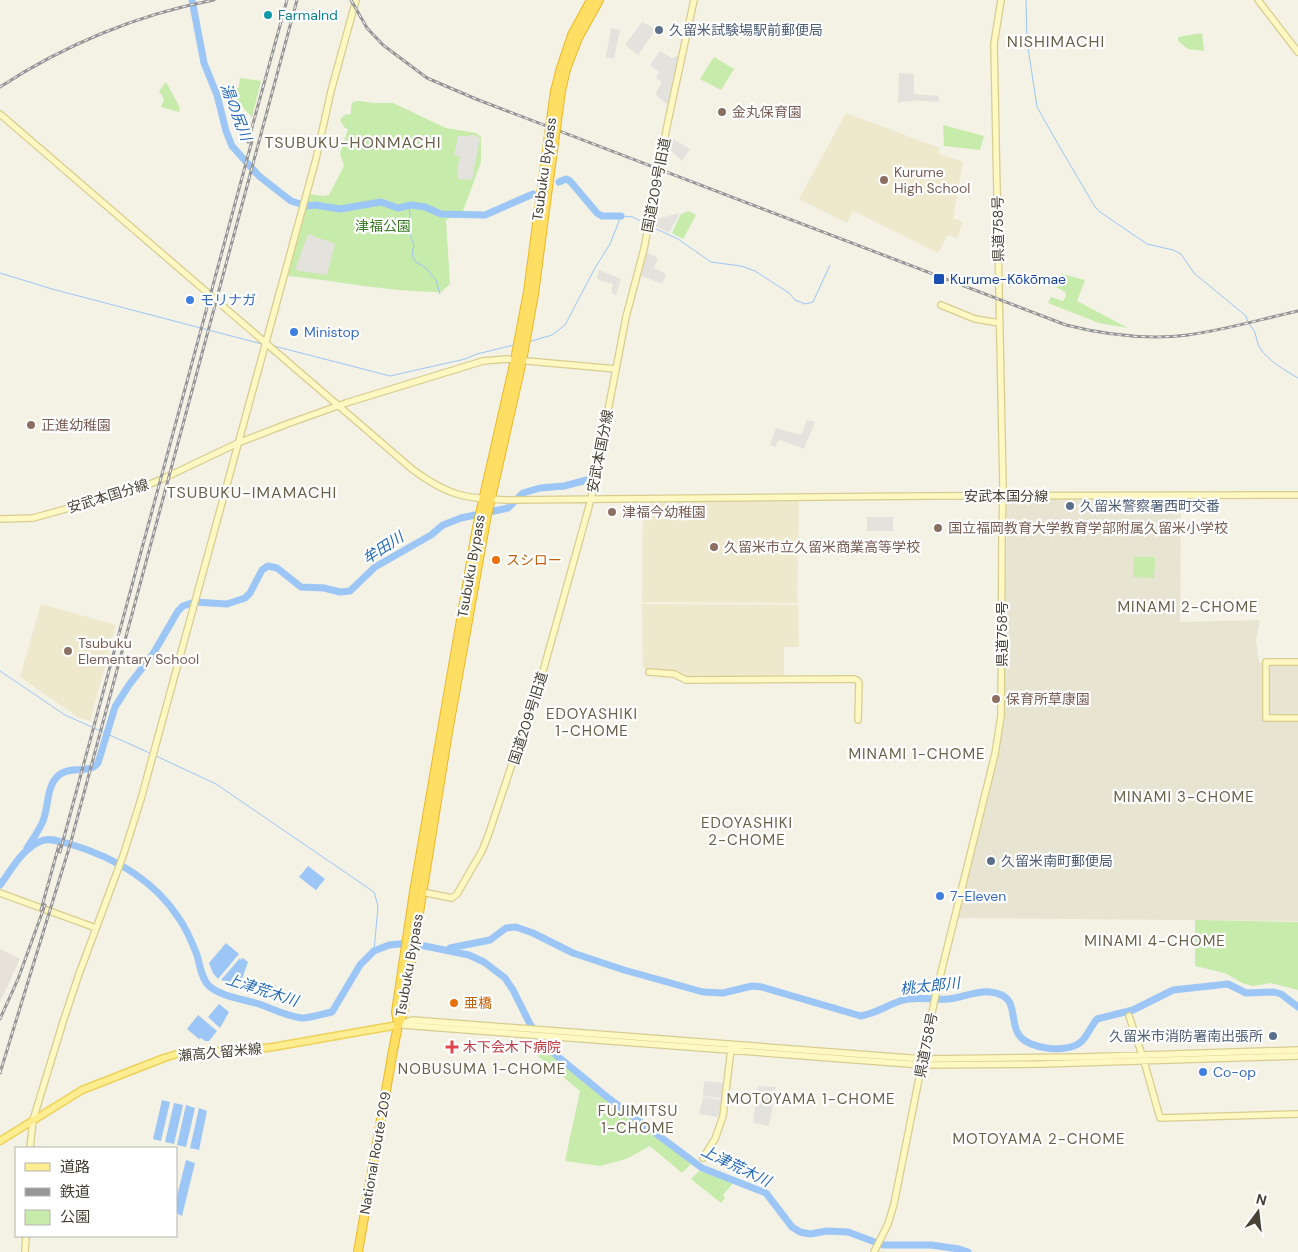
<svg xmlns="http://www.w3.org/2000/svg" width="1298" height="1252" font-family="'DM Sans','Noto Sans JP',sans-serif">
  <rect width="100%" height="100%" fill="#f4f1e5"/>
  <!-- residential -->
  <path fill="#e8e4d2" d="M1181,497l-1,125 80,-2 -4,20 3,22 8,2h31v257l-342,-3 48,-198 3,-222z"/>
  <!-- industrial -->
  <path fill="#e6e2da" d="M0,949l20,10 -20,43z"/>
  <!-- education -->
  <path fill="#eee9cd" d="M846,113l94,35 -1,6 24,8 -10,56 10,4 -6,16 -9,-3 -10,18 -85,-42 -6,12 -48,-24z
    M799,500l-2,103 -155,-1 1,-91 11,-9z
    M41,604l75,21 -26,96 -11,-3 -59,-41z
    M642,604l156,1 1,42h-15v30l-97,1 -11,-6 -28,-2 -5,-3z"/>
  <!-- green -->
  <path fill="#c6ebaa" d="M1202,33l2,18 -16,-2 -10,-8v-4z
    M714,57l20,12 -13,21 -21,-11z
    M240,78l21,3 -9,36 -18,-19 -1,-7 6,-4z
    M166,82l14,26 -1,4 -18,-5 3,-8 -5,-8z
    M359,101l15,2h19l53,25 30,5 5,4v25l-18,49 -17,9 4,64 -9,8c-52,0 -102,-11 -153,-16v-2h-2l23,-80 14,2 6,-1 15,-29 -4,-12 8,-25 -3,-1 -5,-8 4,-5 7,-1v-8l2,-4z
    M943,125l41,11 -4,14 -36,-4z
    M689,211l7,4 -13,24 -11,-6 9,-19z
    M1062,274l23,6 -8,21 51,27 -29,-5 -51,-20 3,-6 12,4 3,-5 -1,-4 -9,-5z
    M1134,557h21l-1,21 -21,-1z
    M1195,920l103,2v68l-27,-7 -18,3 -11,-3 -17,-10 -30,-7z
    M521,1042l15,1 155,121 -9,9 -32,-27 -24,13 -26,7 -35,-5 15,-70z
    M699,1171l34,12 -10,12 2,3 -4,5 -30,-24z"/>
  <!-- parking -->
  <path fill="#e4e2dd" d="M642,22l14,7 -18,26 -13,-10z
    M611,28l9,2 -6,29 -8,-2z
    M660,51l12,7 8,-3 -11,51 -12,-10 -1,-3 6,-11 -6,-4 3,-6 -9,-7z
    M899,73l15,1v20l25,2 -1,6 -25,-2 -1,2 -8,-1 -6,2z
    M472,134l8,4 -8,42 -14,-1 -1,-9 3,-13 -6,-2 4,-19h12z
    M668,136l22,13 -8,12 -15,-14z
    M680,213l-11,20 -14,-7 -1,-2 2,-5z
    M308,234l27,10 -8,31 -32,-5z
    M645,252l13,6 -4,10 12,6 -4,10 -23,-9z
    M599,270l22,9 -5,16 -5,-2 2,-9 -12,-3 -4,-3z
    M807,420l8,2 -11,27 -24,-9 -3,2 -1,5 -6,-2 6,-17 25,7z
    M867,517h26v14h-26z
    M704,1081l20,2 -1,15 -20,-2z
    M758,1086l18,1 -7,39 -16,-3z
    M703,1097l19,3 -4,17 -19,-3z"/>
  <!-- water -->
  <path fill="#9cc6f6" d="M308,866l17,13 -9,11 -17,-13z
    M226,943l13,11 -21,25 -5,-6 -4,-10z
    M240,958l1,2 2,-2 5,4 -6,17 -10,4 -11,-3z
    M219,1004l10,8 -9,16 -12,-11z
    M198,1015l19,16 -8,10h-4l-4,-3 -2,1 -12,-10z
    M162,1100l8,2 -9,39 -8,-2z
    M174,1103l9,2 -9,39 -9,-2z
    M186,1105l9,3 -9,39 -9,-2z
    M199,1108l8,3 -8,39 -9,-2z
    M186,1160l9,3 -13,53 -6,-3v-13z"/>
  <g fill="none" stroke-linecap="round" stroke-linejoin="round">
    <!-- stream -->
    <path stroke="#9cc6f6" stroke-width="1" d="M1026,0l1,41 10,66 21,37 37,63 5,5 47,32 26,6 8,4 13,19 52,43c2,9 6,10 9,17 2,5 2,11 5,15 8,13 25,22 38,30
      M408,205l2,7 -1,19 5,14 -2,9 1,3 3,5 9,5 11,13 4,14
      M652,227l26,12 33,23 30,4 14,5 34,22 6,7 10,4 8,-2 17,-37
      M0,273l52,16 210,55
      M528,342l24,-7 13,-10 30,-57 15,-24 11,-28 12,1 13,7
      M274,346l116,30 75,-17 12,-5 37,-9
      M0,671l65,44 87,39
      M156,756l60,28 158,108 4,14 -4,45"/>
    <!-- river -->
    <path stroke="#9cc6f6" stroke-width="7" d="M192,0l12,63 13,32 9,36 6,15 27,30 32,25 16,5 8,-1 25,4 41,-7 17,6 13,-3 14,2 16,7 44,1 48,-21
      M559,182l7,-3 4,2 27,32 5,3h19
      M27,848c5,-8 12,-17 16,-27 6,-15 3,-35 16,-46 12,-10 29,0 39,-12l17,-56 14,-22 24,-31 25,-43 5,-5 12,-4 32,2 18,-6 5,-5 12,-23 6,-4 9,2 24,19 23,1 16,4 10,-1 25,-24 56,-32 12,-10 18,-7 47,-10 15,-15 17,-5 24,-2 23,-6
      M0,885c12,-16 22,-36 41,-44 9,-4 20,1 29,3 43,13 83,35 108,73 8,11 14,25 19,38 3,10 4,23 12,31 13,11 34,13 50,18 14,5 27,12 43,14 11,0 19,-4 30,-6l28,-47 14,-14 15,-6 21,-2 59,12 15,7 21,16 8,12 17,34 15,22 62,51 95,71 64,25 26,34 8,5 10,2 17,-3 21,1 35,13h48l28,4 9,3
      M450,948l40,-8 16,-12 10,-1 17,6 40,20 51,17 79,22 20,1 29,-7 10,1 99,29c15,-3 25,-10 39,-15 16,-6 33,0 49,-2 13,-1 28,-9 41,-7 31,3 18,28 29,43 10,15 50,19 63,6 6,-6 9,-15 15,-22l36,-9 40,-20 55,-6 18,9 28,-1 7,2 17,13"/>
    <defs>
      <path id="secondary" d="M1258,0l40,52
        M0,114l412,355c36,27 54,30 98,31l414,-4 374,-1
        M941,305l34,14 25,4
        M0,519l33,-1 102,-28 25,-10 78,-37 49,-19 59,-21 137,-42 23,-2 110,10
        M1298,662h-32v56h32
        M649,672l25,2 12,6 168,-1 3,1 2,3 -1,37
        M422,892l30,6 5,-4 25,-43 6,-15 55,-165 35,-125 13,-47 35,-182 18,-68 23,-123 27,-126
        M0,893l96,35
        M1129,1016l15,45 16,57 138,-4
        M398,1025l14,-5 511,39 159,-2 216,-7
        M402,1025l520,40 120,-1 256,-8
        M30,1148l3,-28 30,-98 16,-48 44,-118 18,-57 175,-640 15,-68 25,-91
        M703,1158l12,-19 8,-23 8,-67
        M25,1252l1,-16
        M874,1252l14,-28 6,-20 42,-211 59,-239 6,-38 1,-177 1,-52 -9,-443 7,-44"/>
      <path id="primary" d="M0,1141l82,-51 82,-32 20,-6 65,-2 24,-3 125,-22"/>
      <path id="highway" d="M561,68l11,-33 19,-35
        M566,69l12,-31 21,-38
        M398,1023l-2,-11 18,-120 63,-365 38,-167 13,-68 13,-98
        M358,1252l34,-196 6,-31 5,-12 45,-281 38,-212 36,-159 12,-67 13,-99"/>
    </defs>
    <!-- secondary casing -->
    <use href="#secondary" stroke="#d7cd91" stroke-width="8"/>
    <!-- primary casing -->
    <use href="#primary" stroke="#edd25a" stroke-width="9"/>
    <!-- highway casing -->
    <use href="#highway" stroke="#e9b929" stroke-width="10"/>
    <!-- secondary -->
    <use href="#secondary" stroke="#fff8c3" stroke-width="5.5"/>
    <!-- primary -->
    <use href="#primary" stroke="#ffed92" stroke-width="6"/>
    <!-- highway -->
    <use href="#highway" stroke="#ffde64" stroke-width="8"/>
    <defs>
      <path id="rail" d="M351,0l16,28 16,17 44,33 49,21 590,226c40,10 81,15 122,10 37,-5 74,-16 110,-24
        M0,87c64,-42 139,-73 214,-87
        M248,142l39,-142
        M60,852l193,-715
        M41,910l18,-65
        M0,1019l18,-40 27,-74
        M0,1073l70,-228 227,-845"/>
    </defs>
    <!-- rail casing -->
    <use href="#rail" stroke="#959595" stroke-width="3"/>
    <!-- rail -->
    <use href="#rail" stroke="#fff" stroke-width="1" stroke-dasharray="4" stroke-linecap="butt"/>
    <defs>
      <path id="highway-bridge" d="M541,194l14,-103 6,-23
        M547,195l14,-104 5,-22"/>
    </defs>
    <!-- highway-bridge casing -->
    <use href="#highway-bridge" stroke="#e9b929" stroke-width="10" stroke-linecap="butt"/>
    <!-- highway-bridge -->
    <use href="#highway-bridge" stroke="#ffde64" stroke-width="8"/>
  </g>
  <!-- markers -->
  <circle fill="#0f9aa8" stroke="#fff" stroke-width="2" cx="268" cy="15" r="5"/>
  <g fill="#5c6f8a" stroke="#fff" stroke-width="2">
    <circle cx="659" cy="30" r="5"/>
    <circle cx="1070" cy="506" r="5"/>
    <circle cx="991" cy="861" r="5"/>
    <circle cx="1273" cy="1036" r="5"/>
  </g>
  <g fill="#8d6e63" stroke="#fff" stroke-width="2">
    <circle cx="722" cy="112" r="5"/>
    <circle cx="884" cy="180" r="5"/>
    <circle cx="31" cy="425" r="5"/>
    <circle cx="612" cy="512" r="5"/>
    <circle cx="938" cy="528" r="5"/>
    <circle cx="714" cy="547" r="5"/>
    <circle cx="68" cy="651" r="5"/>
    <circle cx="996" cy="699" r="5"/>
  </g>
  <rect fill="#1a4fb4" stroke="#fff" stroke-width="2" x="933" y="273" width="12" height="12" rx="2.5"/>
  <g fill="#3f7fe0" stroke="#fff" stroke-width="2">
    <circle cx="190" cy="300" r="5"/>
    <circle cx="294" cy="332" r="5"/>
    <circle cx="940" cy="896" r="5"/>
    <circle cx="1203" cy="1072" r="5"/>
  </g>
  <g fill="#e8710a" stroke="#fff" stroke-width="2">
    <circle cx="496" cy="560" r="5"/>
    <circle cx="454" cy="1003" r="5"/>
  </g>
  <path fill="#e0444e" stroke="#fff" stroke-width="2" d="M449.5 1039.5h5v5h5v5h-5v5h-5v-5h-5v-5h5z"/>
  <g text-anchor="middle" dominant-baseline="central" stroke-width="4.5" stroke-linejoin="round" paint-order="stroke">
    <!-- culture labels -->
    <g font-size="14" fill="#0d838f" stroke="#fff" text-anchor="start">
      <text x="278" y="15">Farmalnd</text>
    </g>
    <!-- service labels -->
    <g font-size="14" fill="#4e5e75" stroke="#fff" text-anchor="start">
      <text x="669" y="30">久留米試験場駅前郵便局</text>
      <text x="1080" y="506">久留米警察署西町交番</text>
      <text x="1001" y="861">久留米南町郵便局</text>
      <text x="1263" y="1036" text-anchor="end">久留米市消防署南出張所</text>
    </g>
    <!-- education labels -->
    <g font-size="14" fill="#785e54" stroke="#fff" text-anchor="start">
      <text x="732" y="112">金丸保育園</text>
      <text x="894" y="172">Kurume<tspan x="894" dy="16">High School</tspan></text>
      <text x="41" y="425">正進幼稚園</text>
      <text x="622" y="512">津福今幼稚園</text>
      <text x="948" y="528">国立福岡教育大学教育学部附属久留米小学校</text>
      <text x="724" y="547">久留米市立久留米商業高等学校</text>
      <text x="78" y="643">Tsubuku<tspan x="78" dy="16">Elementary School</tspan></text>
      <text x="1006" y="699">保育所草康園</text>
    </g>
    <!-- street labels -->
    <g font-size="14" fill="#464134" stroke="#fff">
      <text transform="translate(544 169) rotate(-82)">Tsubuku Bypass</text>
      <text transform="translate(656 185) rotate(-79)">国道209号旧道</text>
      <text transform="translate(998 229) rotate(-91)">県道758号</text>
      <text transform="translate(600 451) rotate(-79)">安武本国分線</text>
      <text transform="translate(108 496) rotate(-17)">安武本国分線</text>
      <text x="1006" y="496">安武本国分線</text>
      <text transform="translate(471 566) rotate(-80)">Tsubuku Bypass</text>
      <text transform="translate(1002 634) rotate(-90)">県道758号</text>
      <text transform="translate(528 718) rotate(-72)">国道209号旧道</text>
      <text transform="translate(409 965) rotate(-80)">Tsubuku Bypass</text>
      <text transform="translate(926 1045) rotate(-79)">県道758号</text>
      <text transform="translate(220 1052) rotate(-5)">瀬高久留米線</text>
      <text transform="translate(375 1153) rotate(-80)">National Route 209</text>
    </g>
    <!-- park labels -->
    <g font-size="14" fill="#3a7c23" stroke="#fff">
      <text x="383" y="226">津福公園</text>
    </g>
    <!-- transit labels -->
    <g font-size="14" fill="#164399" stroke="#fff" text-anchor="start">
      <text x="950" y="279">Kurume-Kōkōmae</text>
    </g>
    <!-- shop labels -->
    <g font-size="14" fill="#366cbe" stroke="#fff" text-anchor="start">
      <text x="200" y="300">モリナガ</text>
      <text x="304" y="332">Ministop</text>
      <text x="950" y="896">7-Eleven</text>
      <text x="1213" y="1072">Co-op</text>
    </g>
    <!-- food labels -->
    <g font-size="14" fill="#c56008" stroke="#fff" text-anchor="start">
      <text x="506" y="560">スシロー</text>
      <text x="464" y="1003">亜橋</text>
    </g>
    <!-- health labels -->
    <g font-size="14" fill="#be3a42" stroke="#fff" text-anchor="start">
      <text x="463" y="1047">木下会木下病院</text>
    </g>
    <!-- water labels -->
    <g font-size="15" font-style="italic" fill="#256aba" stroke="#fff">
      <text transform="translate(236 112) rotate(69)">湯の尻川</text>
      <text transform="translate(383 548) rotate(-33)">牟田川</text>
      <text transform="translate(930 986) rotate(-6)">桃太郎川</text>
      <text transform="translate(262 990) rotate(18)">上津荒木川</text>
      <text transform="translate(736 1166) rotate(26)">上津荒木川</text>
    </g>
    <!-- neighbourhood labels -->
    <g font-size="15" letter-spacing="1" fill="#6a614a" stroke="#fff">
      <text x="1188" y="607">MINAMI 2-CHOME</text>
      <text x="592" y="714">EDOYASHIKI<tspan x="592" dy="17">1-CHOME</tspan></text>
      <text x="917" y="754">MINAMI 1-CHOME</text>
      <text x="1184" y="797">MINAMI 3-CHOME</text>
      <text x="747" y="823">EDOYASHIKI<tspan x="747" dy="17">2-CHOME</tspan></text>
      <text x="1155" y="941">MINAMI 4-CHOME</text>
      <text x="482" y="1069">NOBUSUMA 1-CHOME</text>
      <text x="811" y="1099">MOTOYAMA 1-CHOME</text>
      <text x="638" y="1111">FUJIMITSU<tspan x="638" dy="17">1-CHOME</tspan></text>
      <text x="1039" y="1139">MOTOYAMA 2-CHOME</text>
    </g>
    <!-- quarter labels -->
    <g font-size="16" letter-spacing="1" fill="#6a614a" stroke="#fff">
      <text x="1056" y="41">NISHIMACHI</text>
      <text x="353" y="142">TSUBUKU-HONMACHI</text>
      <text x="252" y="492">TSUBUKU-IMAMACHI</text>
    </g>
  </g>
  <!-- legend -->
  <rect x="15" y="1147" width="162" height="90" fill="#ffffff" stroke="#b5b3ae"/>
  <rect x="25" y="1163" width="25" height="8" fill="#ffed92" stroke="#b5b3ae"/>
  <text x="60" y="1172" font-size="15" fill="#464134">道路</text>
  <rect x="25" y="1188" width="25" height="8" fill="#959595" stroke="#b5b3ae"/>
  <text x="60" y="1197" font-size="15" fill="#464134">鉄道</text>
  <rect x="25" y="1210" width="25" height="15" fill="#c6ebaa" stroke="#b5b3ae"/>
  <text x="60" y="1222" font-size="15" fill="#464134">公園</text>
  <!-- north arrow -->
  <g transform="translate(1258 1212) rotate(15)" stroke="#ffffff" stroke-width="4" paint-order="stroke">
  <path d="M0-4L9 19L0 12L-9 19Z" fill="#464134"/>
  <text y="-8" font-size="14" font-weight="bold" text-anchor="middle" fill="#464134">N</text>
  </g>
</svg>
